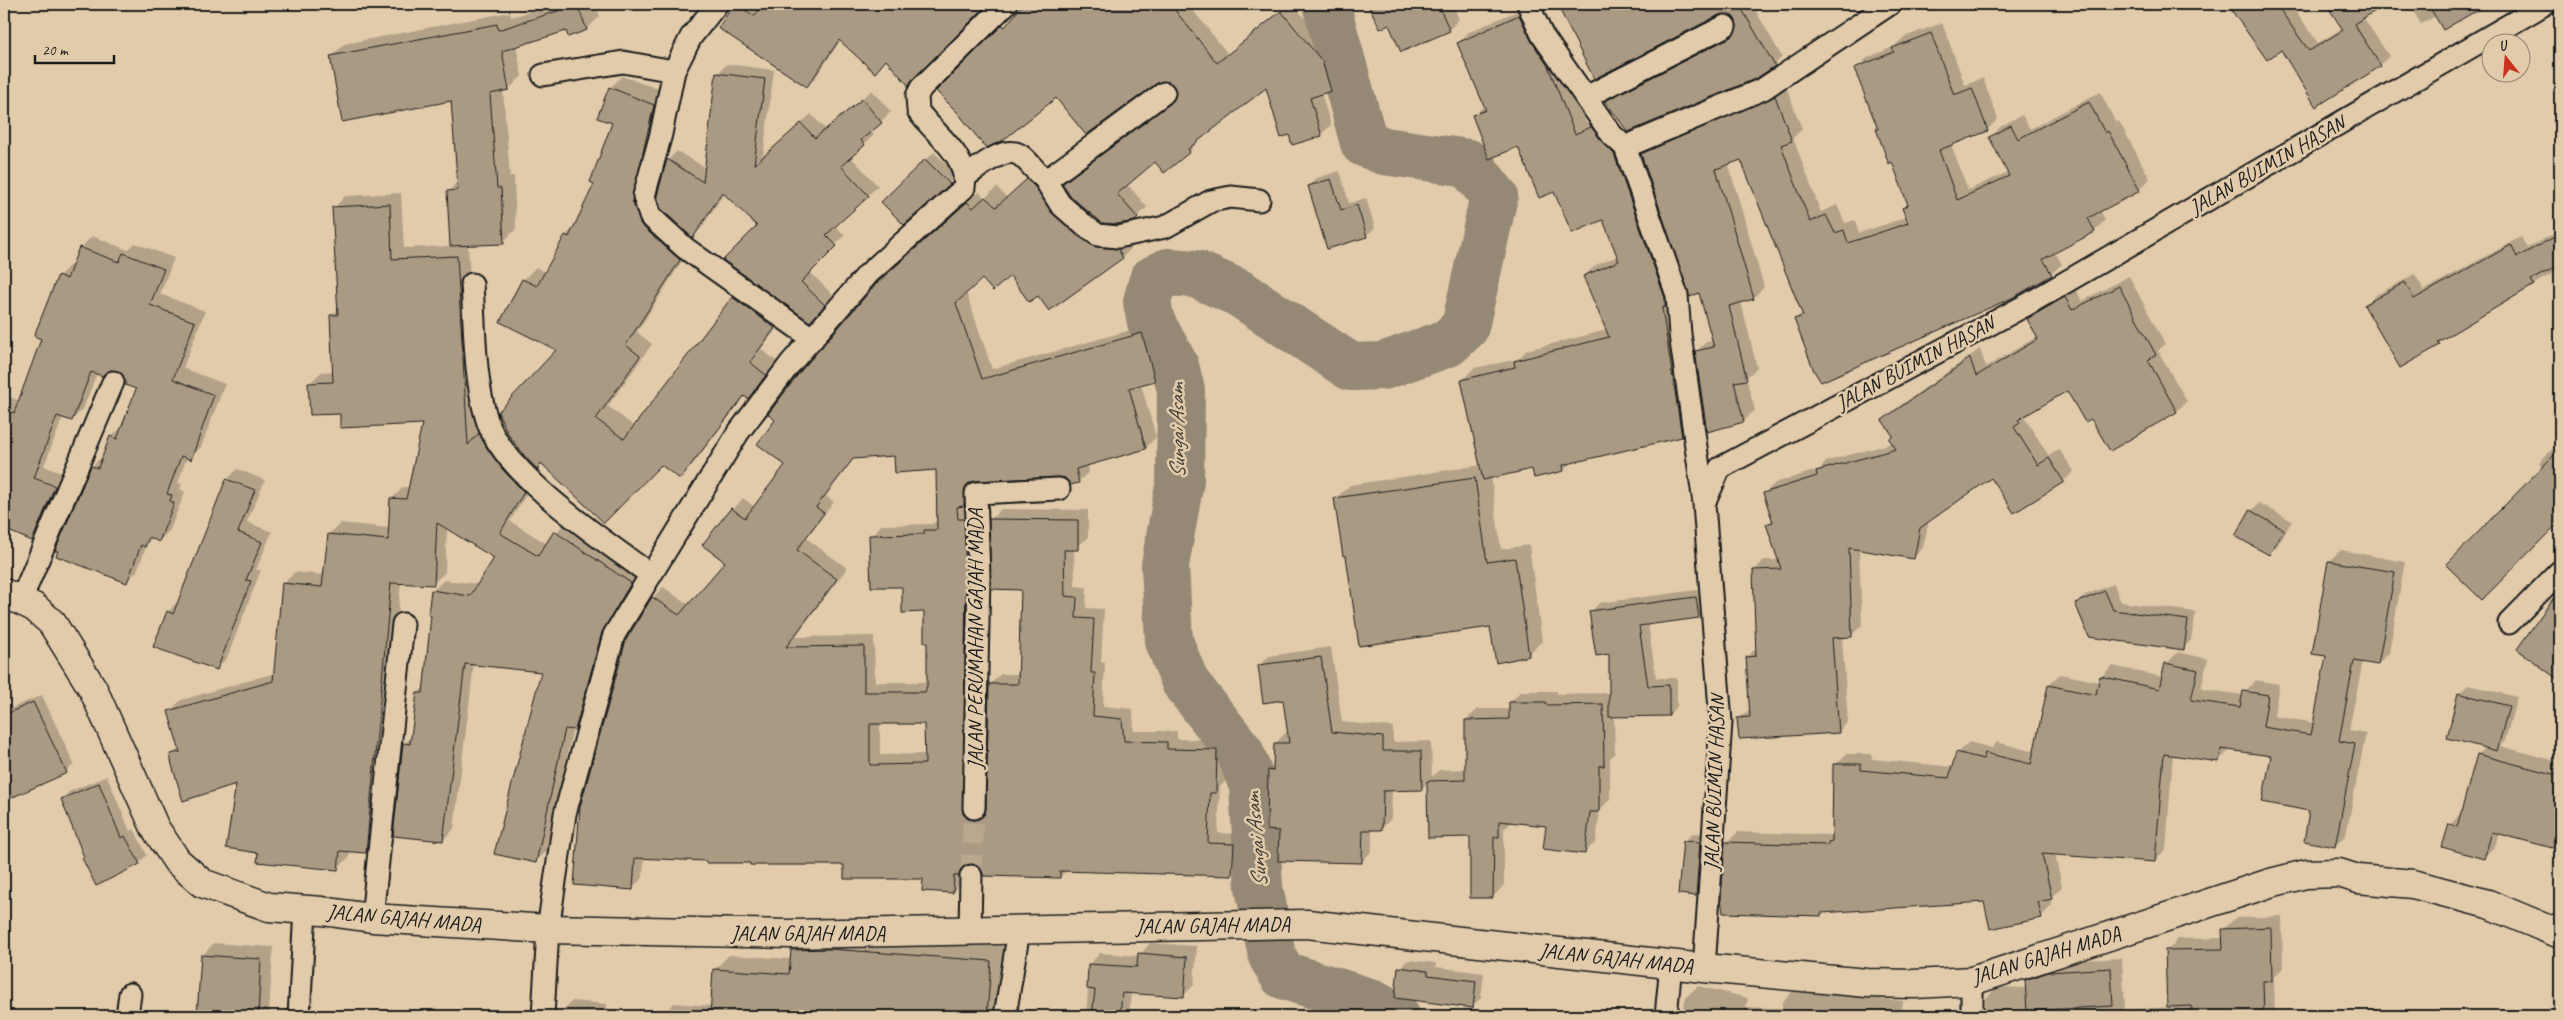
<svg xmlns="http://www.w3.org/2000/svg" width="2564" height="1020" font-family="Caveat,sans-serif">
  <rect width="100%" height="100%" fill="#e1cbab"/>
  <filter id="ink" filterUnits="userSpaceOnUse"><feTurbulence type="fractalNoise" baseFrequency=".02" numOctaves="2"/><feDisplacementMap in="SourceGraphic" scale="10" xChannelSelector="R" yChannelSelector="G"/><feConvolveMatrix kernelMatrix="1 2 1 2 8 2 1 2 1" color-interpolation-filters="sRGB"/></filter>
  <g filter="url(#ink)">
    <!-- shadow -->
    <path fill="#0003" fill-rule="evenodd" d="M556,4h39l5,12 -13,13 -18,7 -2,-6 -51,15 6,31 -13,13 -6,1 7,86h4l2,53 -13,13 -35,2 11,190 12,-11 44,57 -25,41 37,23 19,-23 76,50 -56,146 -13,11 -26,123 -12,11 8,-191 -69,-7 -20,165 -11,11 -39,-96 8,-8 6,-43 7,-7 8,-71 -1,-24 12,-11 35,4 17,-27 -49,-29 -2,44 -12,12 -32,-2 -24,259 -11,11 -16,-2 -1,7 -11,11 -78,-16 -22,-69 -66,-28 8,-8 -10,-36 11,-11 94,-27 8,-89 12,-12 29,3 5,-41 12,-11 49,5 2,-29 11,-12h7l14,-65 -83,-10 -32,-28 12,-12 13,-1 -3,-55 8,-7 -5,-101 11,-12 56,-3 3,55 47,-2 -2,-55 9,-10 -6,-82 -121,-42 13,-13 166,-32 1,5z
      M735,4h24l4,2 2,-2h222l-79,80 -21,-25 -46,-19 -25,37 -10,9 -87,-58z
      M1025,4h163l40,50 61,-50h4l38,46 10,30 -11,10 -9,3 10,32 -10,10 -54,-49 -68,54 -9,11 -26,20 -8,-11 -29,24 20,23 -10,10 -20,6 -53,-39 10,-10 101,-75 3,-7 -8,-12 -211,32 -22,-21 78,-74z
      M1377,4h76l6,15 -10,11 -60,-7 -17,-14z
      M1558,4h39l3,5 12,-5h19l19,41 -55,32z
      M1661,4h94l-2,2 29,51 -8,8 -91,-3 8,-8 45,-23 3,-4 -2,-7 -5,-6 -12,-1 -46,24z
      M2228,4h79l-11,7 22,32 25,-15 -15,-24h55l-20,13 26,39 -9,9 -63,41 -36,-58 -14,10z
      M2409,4h64l1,3 -38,9 -15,8z
      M1531,5l28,49 27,69 17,-7 73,170 17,138 -12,12 -109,25 -8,9 -29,7 -2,-10 -42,9 10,73 28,-4 13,96 -14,14 -37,-29 -144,-72 -12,-55 15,-14 131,-20 -19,-85 12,-12 44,-9 9,-9 80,-20 -23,-54 12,-11 22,-9 -15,-37 -48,-29 -36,-44 -45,-30 11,-12 -27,-61 11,-11z
      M1942,23l23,62 18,-7 15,41 -11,11 -36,14 17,46 40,-18 -17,-35 10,-11 21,-11 8,14 70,-37 16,31 3,-2 31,58 -11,11 -39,20 5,10 -10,11 -40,21 7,12 -11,10 -256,45 8,-7 -61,-153 -14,4 36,124 -11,11 -12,3 16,67 -11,10 9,32 -11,11 -36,9 -12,-78 11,-11 7,-1 -14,-49 -58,-137 11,-11 133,-57 16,43 -9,9 28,74 16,-7 8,18 10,-3 4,13 48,-16 -4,-9 5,-5 -52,-134 11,-11 28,-12 9,-9z
      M727,64l47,6 -11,88 48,-44 14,15 47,-39 19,22 -20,19 3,4 -24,21 28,30 -43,40 10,9 -36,36 24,24 -13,16 -61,-85 -34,-34 -23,35 -9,10 -25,-77 9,-9 29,17 11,-94z
      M1662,69l17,35 -72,-3 8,-8z
      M622,76l44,16 -13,120 38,35 -54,85 15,12 -44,62 27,21 98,-129 13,-12 41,29 -26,34 17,13 -18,23 -12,13 -3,-2 -53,69 -12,12 -19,-14h-118l-5,5 20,-118 -35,-70 13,-13 10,6 20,-38 9,-9 21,-43 18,-60 -4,-35z
      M934,152l23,23 -8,8 -66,19z
      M1038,170l49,55 41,14 5,7 -10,11 -73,52 -12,-15 -28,-20 -28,3 -16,15 26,77 160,-45 13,45 -10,11 -14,4 15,53 -10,11 -58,16 1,8 -11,10 -19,-7 -84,4 4,330h9l2,-125 11,-10h19l2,-85 -31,-70 10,-10 87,1v28l-14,11 1,37 12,1 -1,21 18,1 -3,53 4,1 -2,43 30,3 1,22h43v8l50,1 -1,41 -6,6 -2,46 26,1 -2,30 -10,10 -165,-4 -7,7 -91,-14 -5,5 -1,13 -10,10 -29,-13 -79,-15 -201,-5 -1,20 -11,10 21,-290 10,-11 26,18 38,-43 -23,-17 39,-47 12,9 32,-42 102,-193 90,-80 6,6 12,-11 10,11zM895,455l43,14v51l-6,4 -51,1 -10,11 32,49 22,25 4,30 -2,42h-52l-1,-46 -79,1 52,-69 -41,-30 28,-36 -8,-6 29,-39zM880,723h46v31l-46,1z
      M1340,171l9,32 17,-5 9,30 -9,8 -57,-50 8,-8z
      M2560,230v39l-111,65 -10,10 -73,-39 10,-10 39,-21 9,16 97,-53 6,11z
      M92,236l36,14 7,-7 39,15 -14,36 45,17 -22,57 42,16 -24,63 -11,11 -3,-1 -9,26 4,1 -2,5 5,3 -15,38 -11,11 -7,-3 -4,4 -11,29 -11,11 -69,-32 35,-84 12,-11 7,-18 12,-11 14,-38 -19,-19 -7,-1 -14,5 -14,36 -11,11 -9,-3 -19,49 22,9 -23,53 -11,11 -28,-11v-124l6,-7 10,4 23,-63 16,-62 11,-11 4,1 7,-18z
      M2129,276l36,68 -7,7 29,50 -10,10 -85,6 -24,-28 -39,24 -5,4 25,39 10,-7 15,22 -10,10 -49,31 -23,-36 -63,44 -6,28 -10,10 -54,-9 3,76 -10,10 -10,1 6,86 -10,10 -100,-13 13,-11 -4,-51 10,-10 -3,-76 10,-11h15l-12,-35 6,-6 -8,-26 10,-10 45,-14 7,-8 66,-18 1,-8 -10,-15 10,-10 86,-61 6,18 52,-31 -10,-17 10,-10 37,-21 7,13z
      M2560,446v73l-78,80 61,-130 -4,-7 12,-12z
      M237,469l28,11 -18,42 25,10 -16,38h5l-34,88 -11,11 -48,-57 10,-11 49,-121z
      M2259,503l33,18 -15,25 -8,8 -18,-43z
      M2341,550l64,12 -16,91 -11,11 -15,-3 -14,69 17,3 -20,102 -11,11 -62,-91 -43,-5 -12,11 -45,-7 -7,96 -11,11 -100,-7 7,33 -12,11 2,7 -11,12 -56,-16 -162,10 -3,3 -94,-71 12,-11 96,3 1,-70 11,-11h26v5l82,8 4,-14 11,-11 23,6 5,-6 38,10 14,-67 11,-11 40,8 1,-5 11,-11 51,11 4,-14 11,-11 30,7 -7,30 42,6 12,-15 24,4 -5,32 41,7 13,-68 1,-94z
      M2114,584l7,18 75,10 -5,28 -8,9 -106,-46 8,-8z
      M1704,589l3,20 -8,8 -51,6 8,55h21v28l-8,9h-55l1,38 -5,5v41l-10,11 -4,32 -12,11 -36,-29 -38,-3v3l-6,5v56l-11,12 -22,-61 -43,-54 -6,6 -30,1 -1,30 -10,10h-9v22l-10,10 -82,-31 -11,-59 5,-5 1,-22 10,-11 4,1 -5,-35 -25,-33 10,-10 62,-9 11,75 51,5v15l38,-1 1,36 7,-7 27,-1v-49l12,-11h32v-7l11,-11h36v3l53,-1v-40l-19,-41 8,-9z
      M2560,590v87l-1,1 -41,-29z
      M2468,685l49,12 -12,44 -5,5 60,16v87l-61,-16 -4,13 -12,12 -33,-33 11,-12 17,-58 8,-8 -38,-10 12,-44z
      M42,695l32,69 -8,8 -62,27v-88z
      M107,776l23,55 4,-2 13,26 -8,8 -54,-6 -23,-58 8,-8z
      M1693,833l15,1 -4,52 -8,8 -12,-52z
      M2282,916l1,52 -9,9 1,36 11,-1v4h-301l1,-18 11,-11 30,1v-8l11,-11 23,-8 61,-3 3,52 44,-3 -2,-56 11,-12 46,-1 -1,-8 12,-12z
      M846,934l159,12 -4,54 4,16h-444l1,-5 10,-10 35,3v5l57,4 10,-10 38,3 2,-36 15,-15 63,4v-9l15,-15z
      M214,943l59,4 -4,69h-71l4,-60z
      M1150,943l47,3 -3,39 -11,11 -52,-4 -2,24h-86l3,-3 40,3 4,-52 10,-11 39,3z
      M1408,960l28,3v4l48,6 -3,25 -9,8 -73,-38z
      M1698,986l50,12 -2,9 36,1v-5l11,-12 110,10 -1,10h71l9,5h-301l5,-19z"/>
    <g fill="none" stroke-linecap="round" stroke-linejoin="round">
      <!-- river -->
      <path stroke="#958874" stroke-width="48" d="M1326,4l38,139 20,8 84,12 26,33 -29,131 -17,16 -65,23 -32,1 -112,-74 -43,-19 -28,-2 -15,8 -6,22 4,20 24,44 6,24 -1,91 -15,84 4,76 16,41 55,70 13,34 6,101 13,69 11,19 92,29 21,12"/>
    </g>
    <!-- building -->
    <path fill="#ab9a83" stroke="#1c1c1c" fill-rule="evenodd" d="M555,4h22l10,26 -19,7 -2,-6 -64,20 7,39 -19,4 7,94h4l3,56 -54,2 -3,-55 11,-1 -7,-89 -109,21 -12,-66 167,-32 1,6 60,-19z
      M734,4l21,12 8,-12h217l4,4 -76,77 -22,-25 -11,13 -36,-33 -32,47 -89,-59z
      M1023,4h147l47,59 64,-52 41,50 9,30 -21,7 12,38 -30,9 -3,-10 -8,3 -15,-50 -78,61 2,3 -26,21 -9,-11 -38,32 21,24 -3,3 -18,3 -15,-1 -32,-27 -8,-12 109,-81 5,-12 -7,-9 -12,1 -71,52 -30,-37 -54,43 -16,7 -28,-35 -22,-22 66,-66 3,2z
      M1368,4h70l12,27 -49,21 -12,-27 -9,4z
      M1557,4h182l36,62 -18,12 -129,54 -23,-31 126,-64 6,-10 -1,-7 -10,-6 -7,1 -125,64z
      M2227,4h49l33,47 34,-21 -17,-26h60l-32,20 27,42 -65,41 -35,-57 -14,10z
      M2428,4h60l-45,26z
      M1519,15l13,27 16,24 27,68 16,-7 23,27 51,144v9l-3,1 20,129 -119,28 1,6 -30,7 -2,-9 -49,11 -22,-100 54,-13 -1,-6 95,-24 -26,-61 36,-15 -16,-41 -31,13 -18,-41 -15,6 -21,-51 -29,12 -17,-44 14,-5 -29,-67z
      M1931,33l23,62 18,-7 16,43 -49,19 18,50 52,-24 -20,-39 22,-12 7,14 71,-37 16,31 3,-2 32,60 -52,27 7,14 -52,27 9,16 -38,22 -193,85 -7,-11 -20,-52 9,-3 -62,-156 -25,9 38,130 -25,7 18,74 -13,2 10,40 -37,10 -12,-81 19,-4 -15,-54 -9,4 -49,-143 134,-58 17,45 -11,4 29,77 16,-7 9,18 9,-3 4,13 60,-20 -6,-15 6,-3 -16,-43 -3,2 -13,-35h2l-24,-61 40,-16 -2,-4z
      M716,73l49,6 -11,86 47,-42 14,15 47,-39 20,24 -21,17 4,5 -24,21 28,30 -43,39 11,11 -36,36 24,23 -15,17 -87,-62 34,-34 -35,-34 -29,46 -32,-29 -4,-13 10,-37 36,23z
      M609,87l45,18 -22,95 9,25 39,35 -54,85 14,11 -44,63 28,20 108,-142 43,31 -25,34 16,13 -18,24 -4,-3 -64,83 -19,-14 -57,58 -63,-60 -3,7 -15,-16 -15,-20 -10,-22 58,-62 -56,-28 22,-43 15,7 28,-51 4,2 25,-53 -4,-2 22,-59 -15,-5z
      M925,159l25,25 -46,41 -23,-23z
      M1027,179l8,8 17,26 25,22 19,12 22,2 5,9 -74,53 -11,-15 -9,6 -19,-26 -17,15 -11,-12 -26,24 26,76 160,-46 13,48 -26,7 17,61 -70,20 3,14 -9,2 -5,-7 -7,-1 -83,4 -10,7 -1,18 -7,1 1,12h6l2,57 -3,238 5,5 6,1 10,-5 2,-6 3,-125h29l3,-94 -30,-1 -2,-70 89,1v30h-14l1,46 12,1 -1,21 18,1 -3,54h4l-2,43 29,3 2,22 43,1v7l50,1 -1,43h-6l-2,50 26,1 -2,32 -172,-5v7l-76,-2 -6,-10 -7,-2 -10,5 -2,7h-5l-1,17 -31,-2 1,-12h-79v-14h-94v-2h-44v-2l-71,-3 -2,32 -59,-5 6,-78 46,-167 26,-43 27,18 46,-53 -23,-17 29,-37 14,10 40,-53 -28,-21 18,-24 -7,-6 32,-42 77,-89 90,-81 6,6 12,-11 11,10zM894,456l1,17 41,-3 1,60h-13v4l-55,1 2,52h31v26l22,-1v30h3v44l-2,6h-61v-46l-78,1 51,-68 -40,-29 27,-37 -8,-6 37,-48zM870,724h54l1,40 -55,1z
      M1331,179l10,31 16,-5 10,32 -40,12 -19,-63z
      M390,204l2,55 65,-3 11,189 11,-12 8,15 16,22 21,22 -24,41 38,23 16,-25 77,52 -29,49 -27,98 -10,-1 -29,134 -42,-9 47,-182 -76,-8 -22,177 -50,-5 10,-93 7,1 7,-51h6l8,-77 -3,-1 3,-25 39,6 24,-38 -57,-35 -3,62 -43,-2 -25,270 -26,-2 -2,19 -81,-8 1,-9 -32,-5 10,-64 -53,17 -11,-36 -2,-11 10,-2 -12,-41 105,-30 9,-98 40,4 6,-53 60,6 2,-42 16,1 16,-75 -82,4v-14l-30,1 -2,-32 25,-1 -3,-67h8l-6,-108z
      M2560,234v31l-29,15 3,5 -96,57 2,3 -40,23 -36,-63 41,-23 9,17 97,-54 6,12z
      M79,247l40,15 4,-9 41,16 -14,36 45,17 -22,57 41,16 -23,65 -10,-4 -14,38 5,1 -2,6 4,2 -15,39 -10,-5 -4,10 -4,-2 -14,38 -71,-27 2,-5h-3l36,-85 7,2 12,-32 7,3 19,-50 -11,-4 -2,-10 -5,-4 -7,-1 -9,6 -11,-4 -19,49 -15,-5 -23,62 21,8 -23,55 -28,-12v-119l10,3 27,-74 -7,-3 24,-61 9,4z
      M2119,286l37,69 -8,5 29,52 -67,39 -19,-32 -6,3 -18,-31 -49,29 2,3 -6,4 24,38 11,-7 15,24 -50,31 -23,-35 -71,50 -6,31 -65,-11 3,89 -20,1 7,95 -100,6 -2,-21 13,-1 -4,-60 10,-1 -3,-86 28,-1 -15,-45 7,-2 -10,-29 54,-17 -1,-5 80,-22 -7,-10 4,-3 -11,-16 88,-62 6,18 62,-37 -11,-20 38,-22 7,13z
      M2560,449v72l-78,79 -36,-35z
      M1475,478l12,84 28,-4 14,98 -33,7 -6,-36 -131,19 -13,-90h-3l-9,-58z
      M226,479l29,11 -17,42 24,10 -16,38 5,1 -34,89 -64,-23 14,-36 6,3z
      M2250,510l34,20 -15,25 -34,-19z
      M2328,561l67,11 -17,93 -24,-4 -15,80 16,3 -20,103 -31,-6 5,-30 -47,-9 9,-46 -50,-7 -2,13 -55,-8 -9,108 -113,-8 10,45 -14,3 4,16 -52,11 -6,-27 -163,11v3l-98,-3 -2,-15 4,-56 103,3v-3l4,-1 1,-77h28v6l88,8 7,-26 27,7 2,-6 46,11 17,-79 48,10 4,-19 59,13 6,-26 33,7 -7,30 49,7 3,-16 25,4 -5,32 48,8 15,-79 -14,-2z
      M2560,589v92l-43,-32z
      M2105,591l8,19 75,10 -4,30 -95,-13 -14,-34z
      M1696,597l3,21 -60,8 9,60 21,-1v31l-60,1v-63l-13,2 -7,-45z
      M1321,657l11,75 51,5v14h38l1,39 -39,1 -1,39h-19l-1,33 -84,-2 1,-30 -12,-1 1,-60 5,1 1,-28h15l-6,-43 -20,3 -5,-38z
      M2458,693l51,13 -12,45 -50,-13z
      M33,702l34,71 -63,28v-86z
      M1509,702h37v3l57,-1 1,62h-5v46h-9l-5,42 -42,-5 3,-23 -47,-5v16h-5l-1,61h-23v-61l-42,1 -1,-57 38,-1v-60l44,-1z
      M2477,754l83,22v74l-68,-18 -8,27 -42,-12 7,-23 8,3z
      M99,783l22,55 4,-2 15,28 -44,22 -14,-28 2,-1 -23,-58z
      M1683,841l17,1 -4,54 -18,-2z
      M2271,927l1,54h-9l1,35h-72v-10l-25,1 -2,-57 58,-1 -1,-20z
      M830,949l161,12 -4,55h-277l3,-47 76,5 2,-24z
      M1138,953l49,4 -3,40 -62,-4 -2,23h-28l3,-26 -8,-1 1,-25 49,3z
      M201,955l60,4 -3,57h-61z
      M1398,967l30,4v4l48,6 -3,27 -78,-10z
      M2111,968l2,38 -86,5 -2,-31 24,-8z"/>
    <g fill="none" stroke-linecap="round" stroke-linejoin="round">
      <!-- street-tunnel -->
      <path stroke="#baa88e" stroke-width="21" stroke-dasharray="21 11" stroke-linecap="butt" d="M971,876l3,-68"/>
      <defs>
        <path id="street" d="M717,4l-26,33 -17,34 -13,63 -17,62 6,20 35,32 128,91
          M1528,4l14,31 70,100 13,12 52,148 3,39 24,169
          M543,75l80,-13 51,9
          M1586,97l139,-71
          M1625,147l138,-58 127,-85
          M966,176c13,-8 38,-31 54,-21 9,6 15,17 24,23l8,-2 112,-83
          M1044,178l16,26 25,22 13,9 20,2 47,-10 46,-26 20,-4 28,3
          M472,284c3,45 2,94 15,136 16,54 119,122 164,155
          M21,600l92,-218
          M2509,623l51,-52
          M974,808l5,-232 -3,-83 83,-4
          M372,918l31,-294
          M970,931l1,-55
          M1704,968l17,-246 -17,-218 16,-36 308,-164 517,-300
          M127,1016l3,-22
          M299,1016l6,-106
          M543,1016l5,-87 17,-115 49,-179 124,-202 52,-69 78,-90 96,-86c5,-33 -29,-53 -46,-77l-1,-15 4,-8 85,-84
          M1005,1016l14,-86
          M1666,1016l5,-52
          M1972,1016v-35"/>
        <path id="secondary" d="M4,593l30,14 18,16 41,66 62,139 22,33 25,22 67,24 53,4 50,7 176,11 242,5 517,-10 397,44 163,15 47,1 58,-3 298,-98 36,-9 33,-1 19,6 55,5 75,20 72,30"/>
      </defs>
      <!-- street casing -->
      <use href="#street" stroke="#1c1c1c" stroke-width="25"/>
      <!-- secondary casing -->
      <use href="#secondary" stroke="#1c1c1c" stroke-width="31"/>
      <!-- street -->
      <use href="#street" stroke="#e1cbab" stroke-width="21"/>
      <!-- secondary -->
      <use href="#secondary" stroke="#e1cbab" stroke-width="28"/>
    </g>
  </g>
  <g text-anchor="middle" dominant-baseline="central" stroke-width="5" stroke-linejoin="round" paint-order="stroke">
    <!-- street labels -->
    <g font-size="21" fill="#1c1c1c" stroke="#e1cbab">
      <text transform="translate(2267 165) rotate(-30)">JALAN BUIMIN HASAN</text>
      <text transform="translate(1915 363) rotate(-28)">JALAN BUIMIN HASAN</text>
      <text transform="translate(975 639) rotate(-90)">JALAN PERUMAHAN GAJAH MADA</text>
      <text transform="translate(1714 783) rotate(-88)">JALAN BUIMIN HASAN</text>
      <text transform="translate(404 918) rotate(5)">JALAN GAJAH MADA</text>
      <text transform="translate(1213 925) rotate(-1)">JALAN GAJAH MADA</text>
      <text x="808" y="933">JALAN GAJAH MADA</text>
      <text transform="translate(2046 955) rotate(-17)">JALAN GAJAH MADA</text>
      <text transform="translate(1616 958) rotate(6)">JALAN GAJAH MADA</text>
    </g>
    <!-- water labels -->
    <g font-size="22" font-style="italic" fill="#403c36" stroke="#e1cbab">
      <text transform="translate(1177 431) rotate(-91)">Sungai Asam</text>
      <text transform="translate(1256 840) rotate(-95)">Sungai Asam</text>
    </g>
  </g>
  <!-- margin -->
  <rect width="2564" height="1020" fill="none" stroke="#e1cbab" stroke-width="20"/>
  <rect x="10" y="10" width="2544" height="1000" fill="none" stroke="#1c1c1c" stroke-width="2" filter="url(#ink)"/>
  <!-- north arrow -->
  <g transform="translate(2506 58) rotate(343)"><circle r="24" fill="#e1cbab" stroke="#928572"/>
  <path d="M0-4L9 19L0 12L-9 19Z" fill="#c8321e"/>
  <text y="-8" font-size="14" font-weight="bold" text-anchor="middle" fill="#1c1c1c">U</text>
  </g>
  <!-- scale -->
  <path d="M35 55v8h79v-8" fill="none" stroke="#1c1c1c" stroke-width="2.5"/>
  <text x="42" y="55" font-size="15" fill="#1c1c1c" stroke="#e1cbab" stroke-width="4" paint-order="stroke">20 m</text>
</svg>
